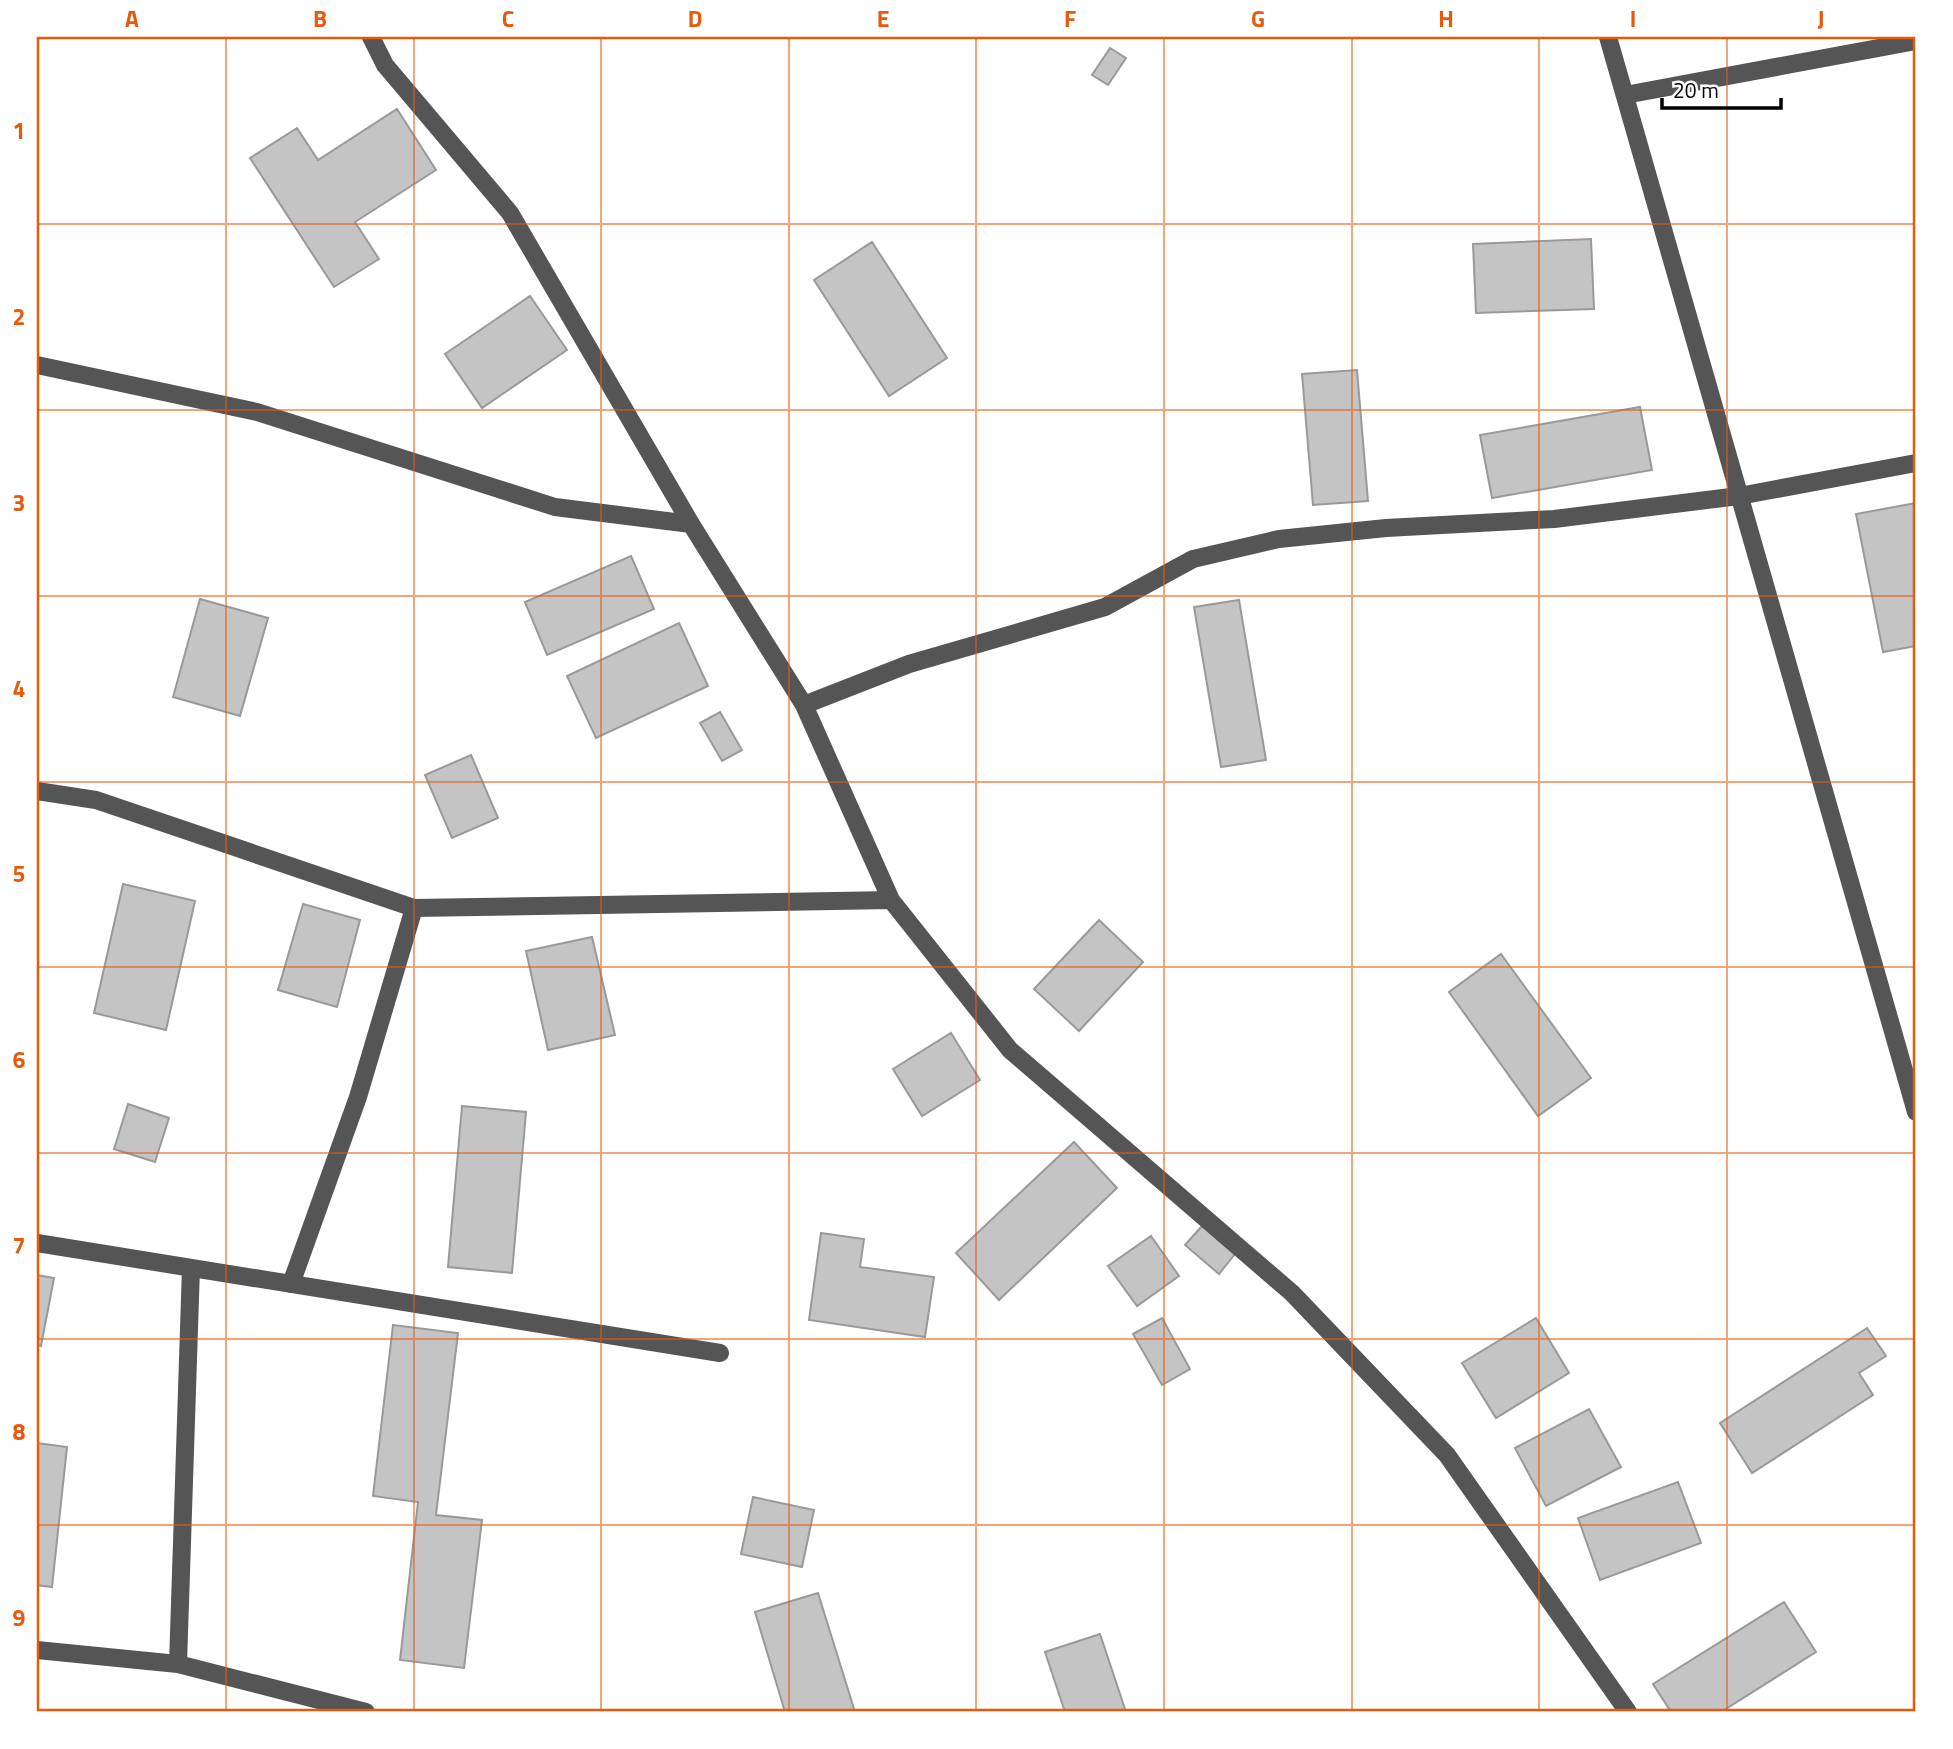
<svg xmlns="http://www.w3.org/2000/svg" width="1953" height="1749" font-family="'Titillium Web',sans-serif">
  <rect width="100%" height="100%" fill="#fff"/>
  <!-- building -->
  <path fill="#c4c4c4" stroke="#999" stroke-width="2" d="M1110,48l16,10 -18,27 -16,-10z
    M397,109l39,61 -81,52 24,37 -45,28 -84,-129 47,-30 21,32z
    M1591,239l3,70 -118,4 -3,-69z
    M872,242l75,116 -58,38 -75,-116z
    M530,296l37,54 -85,58 -37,-54z
    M1357,370l11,131 -55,4 -11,-131z
    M1640,407l12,63 -160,28 -12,-63z
    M1916,503v143l-33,6 -27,-138z
    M631,556l23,53 -107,46 -22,-53z
    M200,599l68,19 -28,98 -67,-19z
    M1239,600l27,160 -45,7 -27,-160z
    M679,623l29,63 -112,52 -29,-62z
    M720,712l22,38 -20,11 -22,-38z
    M471,755l27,63 -46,20 -27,-63z
    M123,884l72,17 -29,129 -72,-17z
    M303,904l57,16 -23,87 -59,-17z
    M1099,920l44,42 -64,69 -45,-42z
    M592,937l23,98 -67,15 -22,-99z
    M1501,954l90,124 -53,38 -89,-124z
    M951,1033l29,47 -58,36 -29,-47z
    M128,1104l41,14 -14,44 -41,-13z
    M462,1106l64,6 -14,161 -64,-6z
    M1074,1142l43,46 -118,112 -43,-47z
    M1202,1226l33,28 -16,20 -34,-29z
    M821,1233l43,6 -4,28 74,10 -9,60 -116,-17z
    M1151,1236l28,40 -42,30 -29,-40z
    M37,1275l17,3 -13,68 -4,-1z
    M1162,1318l28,51 -28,16 -29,-51z
    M1536,1318l33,55 -73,45 -34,-55z
    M393,1325l65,8 -22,182 46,5 -18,148 -64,-8 18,-158 -45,-6z
    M1867,1328l19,28 -27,17 14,22 -121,78 -32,-50z
    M1589,1409l32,58 -75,39 -31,-58z
    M37,1443l30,4 -15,140 -15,-2z
    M1678,1482l23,61 -101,37 -22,-62z
    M753,1497l61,13 -12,57 -61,-13z
    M818,1593l37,119h-70l-30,-100z
    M1784,1602l32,50 -95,60h-50l-18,-28z
    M1100,1634l26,78h-61l-20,-60z"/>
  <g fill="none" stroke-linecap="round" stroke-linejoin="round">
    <!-- minor -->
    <path stroke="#555" stroke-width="18" d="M371,37l14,28 125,148 181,311 113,181 87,195 119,150 282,243 155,162 181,257
      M1608,37l308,1075
      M1625,95l291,-54
      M37,365l220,47 298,95 136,17
      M804,705l105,-41 196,-57 88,-48 86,-20 107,-11 168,-9 185,-23 177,-33
      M37,791l59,9 318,108 477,-8
      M37,1243l683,110
      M291,1284l67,-187 56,-189
      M37,1650l141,14 188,48
      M178,1664l13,-396"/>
  </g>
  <!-- grid -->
  <path fill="none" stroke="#e8590c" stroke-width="2" stroke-opacity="0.55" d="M226,37v1675M414,37v1675M601,37v1675M789,37v1675M976,37v1675M1164,37v1675M1352,37v1675M1539,37v1675M1727,37v1675M37,224h1879M37,410h1879M37,596h1879M37,782h1879M37,967h1879M37,1153h1879M37,1339h1879M37,1525h1879"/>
  <!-- border -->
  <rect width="1953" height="1749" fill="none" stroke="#ffffff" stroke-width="77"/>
  <!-- scale -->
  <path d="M1662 98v10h119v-10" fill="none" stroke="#000000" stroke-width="3.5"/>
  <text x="1673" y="98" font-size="21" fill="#000000" stroke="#ffffff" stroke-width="5" paint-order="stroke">20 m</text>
  <rect x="38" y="38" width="1876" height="1672" fill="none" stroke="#e8590c" stroke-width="2.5"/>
  <g font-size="23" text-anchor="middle" font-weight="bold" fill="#e8590c">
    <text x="132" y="27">A</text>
    <text x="320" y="27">B</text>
    <text x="508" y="27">C</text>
    <text x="695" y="27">D</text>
    <text x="883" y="27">E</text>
    <text x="1070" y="27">F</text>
    <text x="1258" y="27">G</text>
    <text x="1446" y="27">H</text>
    <text x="1633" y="27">I</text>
    <text x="1821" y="27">J</text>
    <text x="19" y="139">1</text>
    <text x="19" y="325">2</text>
    <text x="19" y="511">3</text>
    <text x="19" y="697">4</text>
    <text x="19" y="882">5</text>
    <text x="19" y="1068">6</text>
    <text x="19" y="1254">7</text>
    <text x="19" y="1440">8</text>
    <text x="19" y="1626">9</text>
  </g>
</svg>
